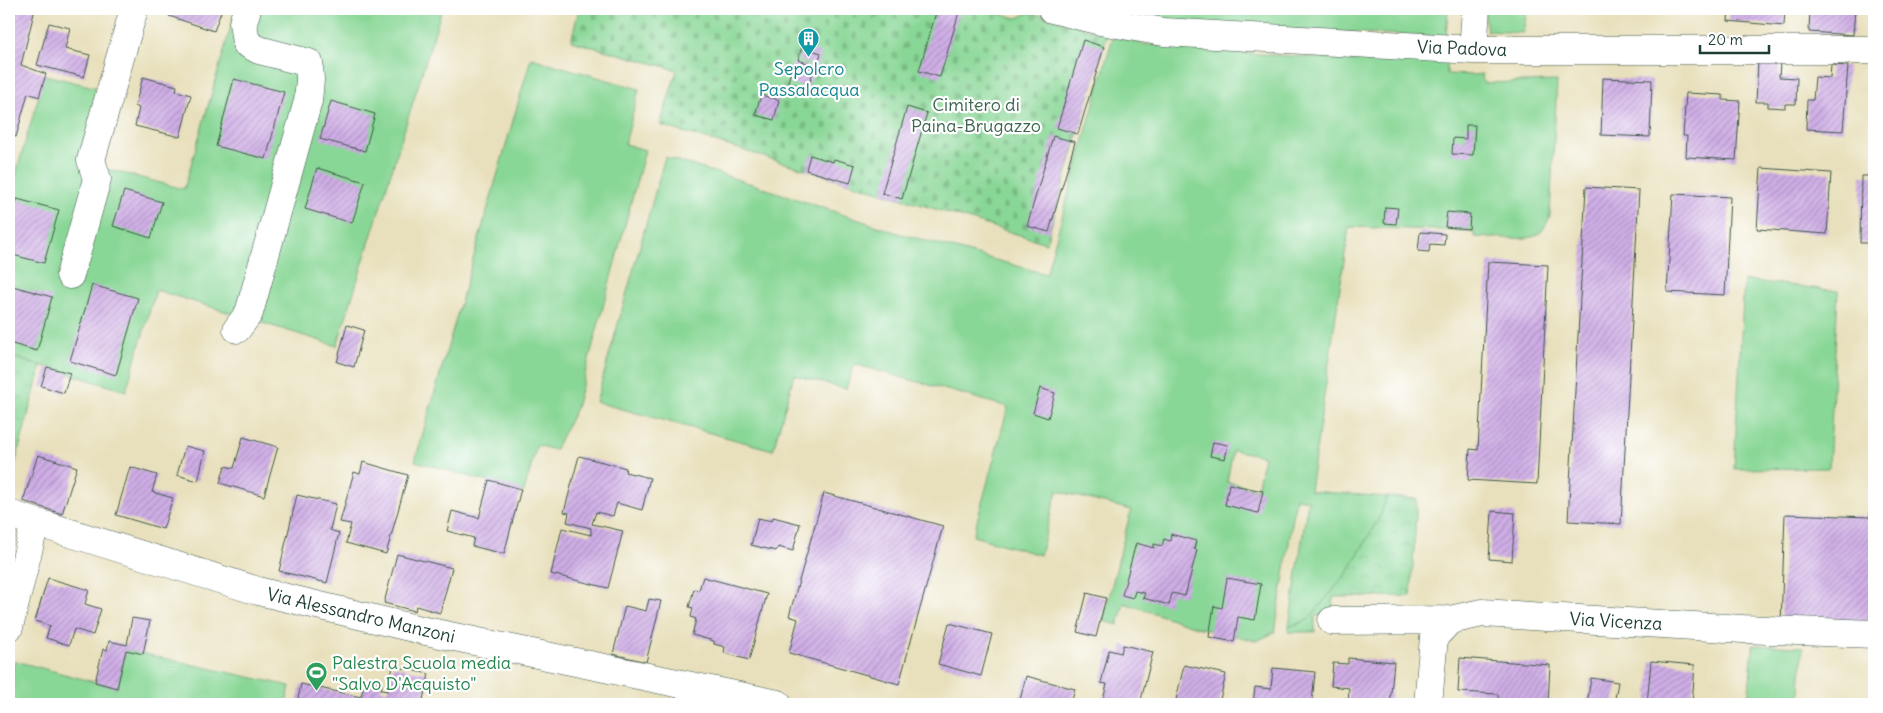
<svg xmlns="http://www.w3.org/2000/svg" width="1883" height="713" font-family="Delius,sans-serif">
  <defs>
    <pattern id="cemetery-stones" width="16" height="16" patternUnits="userSpaceOnUse" patternTransform="scale(1.25)"><rect width="16" height="16" fill="#89d796"/><path d="M2 7V4a2 2 0 0 1 4 0v3zM10 15v-3a2 2 0 0 1 4 0v3z" fill="#76b982"/></pattern>
    <pattern id="park-crowns" width="20" height="18" patternUnits="userSpaceOnUse" patternTransform="scale(1.25)"><rect width="20" height="18" fill="#89d796"/><path d="M2 6a3 3 0 1 1 6 0M12 15a3 3 0 1 1 6 0" fill="none" stroke="#76b982"/></pattern>
    <pattern id="building-hatch" width="6" height="6" patternUnits="userSpaceOnUse" patternTransform="scale(1.25)"><rect width="6" height="6" fill="#d0aee7"/><path d="M-1 1l2-2M0 6l6-6M5 7l2-2" fill="none" stroke="#a88fbc"/></pattern>
  </defs>
  <rect width="100%" height="100%" fill="#fff"/>
  <filter id="ink" filterUnits="userSpaceOnUse"><feTurbulence type="fractalNoise" baseFrequency=".02" numOctaves="2"/><feDisplacementMap in="SourceGraphic" scale="10" xChannelSelector="R" yChannelSelector="G"/><feConvolveMatrix kernelMatrix="1 2 1 2 8 2 1 2 1" color-interpolation-filters="sRGB"/></filter>
  <filter id="wash" filterUnits="userSpaceOnUse"><feTurbulence type="fractalNoise" baseFrequency=".0096" numOctaves="4" result="noise"/><feDisplacementMap in="SourceGraphic" scale="20" xChannelSelector="R" yChannelSelector="G"/><feGaussianBlur stdDeviation="1.12" result="paint"/><feColorMatrix in="noise" values="0 0 0 0 0 0 0 0 0 0 0 0 0 0 0 0 0 1.4 0 .05"/><feComposite in="paint" operator="in"/></filter>
  <g filter="url(#wash)">
    <rect width="100%" height="100%" fill="#e8e0bc"/>
    <!-- green -->
    <path fill="#89d796" stroke="#548a65" fill-rule="evenodd" d="M236,9h206l-105,337 -181,-56 -30,101 -117,-35v-159l36,-122 61,15 -3,78 81,21z
      M1101,9h347l-2,28 -242,-12z
      M1484,9h43l-4,24 -36,-2z
      M1113,36l30,8 41,5 164,11 99,1v13l25,1 10,-1 1,9 74,-2 -7,134c-8,25 -20,24 -44,23 -10,0 -21,-1 -32,-1v-6l-125,-4 -39,264 77,6 -7,19 -32,56 -40,48 -19,7 19,-127 -12,-2 -21,134 -18,9 -61,-14 -72,-24 -6,22 -15,-4 28,-111 -74,-19 -17,64 -67,-19 35,-129 -154,-43 -8,25 -52,-14 -21,75 -177,-48 69,-245 84,26 149,50 148,41zM1233,450l31,6 -7,33 -30,-7z
      M531,58l108,31 -14,55 20,6 -69,258 -21,42 -18,-5 -13,47 -109,-31z
      M1744,280l94,11 -9,177 -95,1z
      M1753,645l50,2 -4,57h-51z
      M126,650l164,36 -4,18h-277v-20l6,-23 102,27z"/>
    <!-- cemetery -->
    <path fill="url(#cemetery-stones)" stroke="#548a65" d="M579,9h418l3,5 17,4 13,-6 77,23 -61,208 -386,-118 17,-55 -106,-29z"/>
    <!-- park -->
    <path fill="url(#park-crowns)" stroke="#548a65" d="M9,356l32,10 -32,121z
      M1387,497l30,2 -6,97 -78,1 -1,18 -17,1v16h-27l1,-5 19,-7 40,-48 32,-56z"/>
    <g id="blocks">
      <!-- building -->
      <path fill="url(#building-hatch)" d="M14,9h21l-14,56 25,9 -7,23 -11,-4 -12,44 -7,-2v-67l2,-6h-2v-33z
        M172,9h50l-8,22 -45,-15z
        M937,9h23l-20,68 -21,-6z
        M1729,9h56l-1,17 -56,-5z
        M1810,9l45,1 -2,25 -44,-3z
        M49,23l21,5 -5,21 25,6 -6,22 -47,-12z
        M1083,40l21,7 -26,87 -21,-6z
        M802,47l19,6 -4,13 -19,-6z
        M1758,62l22,1 -1,14 18,1 -1,26h-11v4l-17,-1v-5h-12z
        M793,63l21,5 -6,20 -20,-6z
        M1831,65l17,1 -5,65 -37,-2 1,-29h6l2,-23 15,1z
        M143,77l34,9 -1,5 15,4 -11,42 -45,-11 4,-18 -4,-2z
        M1603,78l49,2 -2,57 -49,-2z
        M234,79l50,13 -18,67 -50,-13z
        M1686,93l37,2v5l17,1 -4,59 -50,-3 1,-21h-4z
        M761,95l18,5 -5,20 -19,-5z
        M331,101l44,13 -10,37 -45,-12z
        M907,107l20,6 -25,86 -20,-6z
        M1466,125h9l-2,30 -21,-1 1,-16 13,1z
        M1053,136l22,6 -26,90 -22,-6z
        M810,155l23,7 1,-3 21,6 -5,18 -44,-13z
        M317,168l48,14 -13,41 -47,-14z
        M1761,168l70,5 -4,61 -70,-5z
        M1861,176h13v67h-14z
        M1586,187l53,3 -18,334 -53,-3z
        M124,191l38,11 -11,36 -38,-12z
        M1673,194l57,3 -5,98 -58,-3z
        M17,199l42,11 -15,53 -35,-9v-25z
        M1385,207l13,1 -2,16 -12,-1z
        M1447,212l23,2 -1,15 -24,-2z
        M1420,232l25,2 -1,11 -14,-1 -1,8 -11,-1z
        M1488,262l60,3 -11,219 -69,-4 2,-31 8,1z
        M9,285l43,12 -15,54 -28,-8z
        M92,285l46,13 -22,77 -46,-14z
        M347,325l17,5 -10,37 -17,-5z
        M47,367l23,6 -6,20 -23,-7z
        M1040,388l15,5 -7,25 -15,-5z
        M243,437l35,10 -14,49 -44,-13 5,-17 9,2z
        M1213,442l15,3 -3,14 -15,-3z
        M185,446l20,5 -7,30 -21,-6z
        M38,455l39,12 -15,47 -39,-13z
        M579,456l47,12 -1,4 25,6 -8,32 -25,-7 -4,13 -17,-4 -4,12 31,7 -15,57 -57,-14 11,-46 29,7v-7l-24,-6 2,-9 -5,-1z
        M363,462l45,13 -22,79 -40,-11 5,-19 -11,-2 14,-50 6,2z
        M130,467l27,8 -5,17 21,6 -10,31 -47,-14z
        M489,480l32,9 -17,65 -32,-8 2,-8 -27,-7 5,-20 27,7z
        M1229,484l34,7 -5,22 -33,-8z
        M824,493l119,33 -44,158 -110,-31 9,-34 -9,-3z
        M297,495l39,9 -6,26 9,3 -12,50 -48,-12z
        M1870,503h4v124l-93,-4 4,-109 85,3z
        M1492,511l23,2 -3,48 -23,-2z
        M773,517l27,7 -7,27 -15,-4 -2,4 -25,-6 7,-27 14,3z
        M1171,534l25,7 -2,8 3,1 -12,46 -13,-3 -3,12 -26,-7 2,-5 -10,-2 -2,7 -11,-3 14,-52 18,5v-4l8,2 2,-7 6,2z
        M397,554l55,14 -12,45 -24,-7 -1,5 -31,-8z
        M703,577l64,17 -18,66 -25,-7 1,-6 -11,-3v-3l-22,-6 4,-16 -5,-2 2,-9 -4,-1 5,-18 5,1z
        M48,578l41,12 -4,14 16,5 -8,26 -19,-6 -5,16 -23,-7 4,-12 -15,-5z
        M1227,578l34,6 -6,36 -17,-3 -4,25 -25,-5 5,-31 8,2z
        M1087,593l19,5 -10,39 -19,-5z
        M649,599l12,2 -15,61 -33,-8 12,-48 21,5z
        M132,618l18,3 -7,33 -17,-4 -9,38 -22,-6 8,-33 4,1 2,-9 18,4z
        M949,623l43,11 -11,42 -43,-12z
        M1123,645l30,7 -13,52h-38l5,-20 -6,-1 8,-33 12,3z
        M1348,658l46,4 -4,42h-42l1,-16 -18,-2 2,-23 15,1z
        M1460,658l90,7 -2,39 -50,-3v-7l-40,-2z
        M1651,661l44,4 -3,39h-45z
        M1184,665l42,9 -7,30h-44z
        M393,666l36,8 -7,30 -27,-1v1h-98l4,-20 60,13 4,-17 17,4 -1,6 7,1z
        M1273,668l42,4 -3,31 -59,1 2,-17 16,2z
        M1026,676l49,13 -4,15h-52z
        M1591,678l27,4 -4,22h-27z"/>
    </g>
  </g>
  <g filter="url(#ink)">
    <use href="#blocks" fill-opacity="0" stroke="#3d5548" stroke-width="1"/>
    <g fill="none" stroke-linecap="round" stroke-linejoin="round">
      <defs>
        <path id="minor" d="M1052,9l48,12 64,11 309,18h401
          M1473,50l3,-41
          M70,275l27,-96 -6,-19 43,-151
          M237,329l12,-16 59,-212 2,-21 -1,-17 -50,-13 -13,-7 -3,-20 4,-14
          M9,514l249,77 163,39 357,74
          M1332,621l118,-1
          M9,627l26,-104
          M1428,704l6,-67 16,-17 32,-7 261,16 131,5"/>
      </defs>
      <!-- minor casing -->
      <use href="#minor" stroke="#3d5548" stroke-width="29"/>
      <!-- minor -->
      <use href="#minor" stroke="#fff" stroke-width="28"/>
    </g>
  </g>
  <!-- icons -->
  <defs>
    <symbol id="building-pin" viewBox="-11 -11 22 30"><path d="M0 17L-7.5 6A9.5 9.5 0 1 1 7.5 6Z" fill="#0f9aa8" stroke="#fff"/><path d="M-4-6H4V6H1V3H-1V6H-4ZM-2.5-4.3h1.7v1.8h-1.7ZM.8-4.3h1.7v1.8H.8ZM-2.5-1h1.7V.8h-1.7ZM.8-1h1.7V.8H.8Z" fill="#fff"/></symbol>
    <symbol id="stadium-pin" viewBox="-11 -11 22 30"><path d="M0 17L-7.5 6A9.5 9.5 0 1 1 7.5 6Z" fill="#2e9e5b" stroke="#fff"/><path d="M0-5a6.5 5 0 1 0 0 10a6.5 5 0 1 0 0-10ZM-3.5-1.8h7v3.6h-7Z" fill="#fff"/></symbol>
  </defs>
  <g fill-rule="evenodd">
    <use href="#building-pin" x="796" y="26" width="25" height="34"/>
    <use href="#stadium-pin" x="304" y="660" width="25" height="34"/>
  </g>
  <g text-anchor="middle" dominant-baseline="central" stroke-width="4.5" stroke-linejoin="round" paint-order="stroke">
    <!-- street labels -->
    <g font-size="18" fill="#1f3d34" stroke="#fff">
      <text transform="translate(1462 48) rotate(2)">Via Padova</text>
      <text transform="translate(361 615) rotate(13)">Via Alessandro Manzoni</text>
      <text transform="translate(1616 621) rotate(3)">Via Vicenza</text>
    </g>
    <!-- culture labels -->
    <g font-size="18" fill="#0d838f" stroke="#fff">
      <text x="809" y="68">Sepolcro<tspan x="809" dy="21">Passalacqua</tspan></text>
    </g>
    <!-- park labels -->
    <g font-size="18" fill="#3a644c" stroke="#fff">
      <text x="976" y="104">Cimitero di<tspan x="976" dy="21">Paina-Brugazzo</tspan></text>
    </g>
    <!-- leisure labels -->
    <g font-size="18" fill="#27864d" stroke="#fff" text-anchor="start">
      <text x="332" y="662">Palestra Scuola media<tspan x="332" dy="21">"Salvo D'Acquisto"</tspan></text>
    </g>
  </g>
  <!-- margin -->
  <rect width="1883" height="713" fill="none" stroke="#fff" stroke-width="30"/>
  <!-- scale -->
  <path d="M1700 45v8h69v-8" fill="none" stroke="#1f3d34" stroke-width="2.5"/>
  <text x="1708" y="45" font-size="15" fill="#1f3d34" stroke="#ffffff" stroke-width="4" paint-order="stroke">20 m</text>
</svg>
